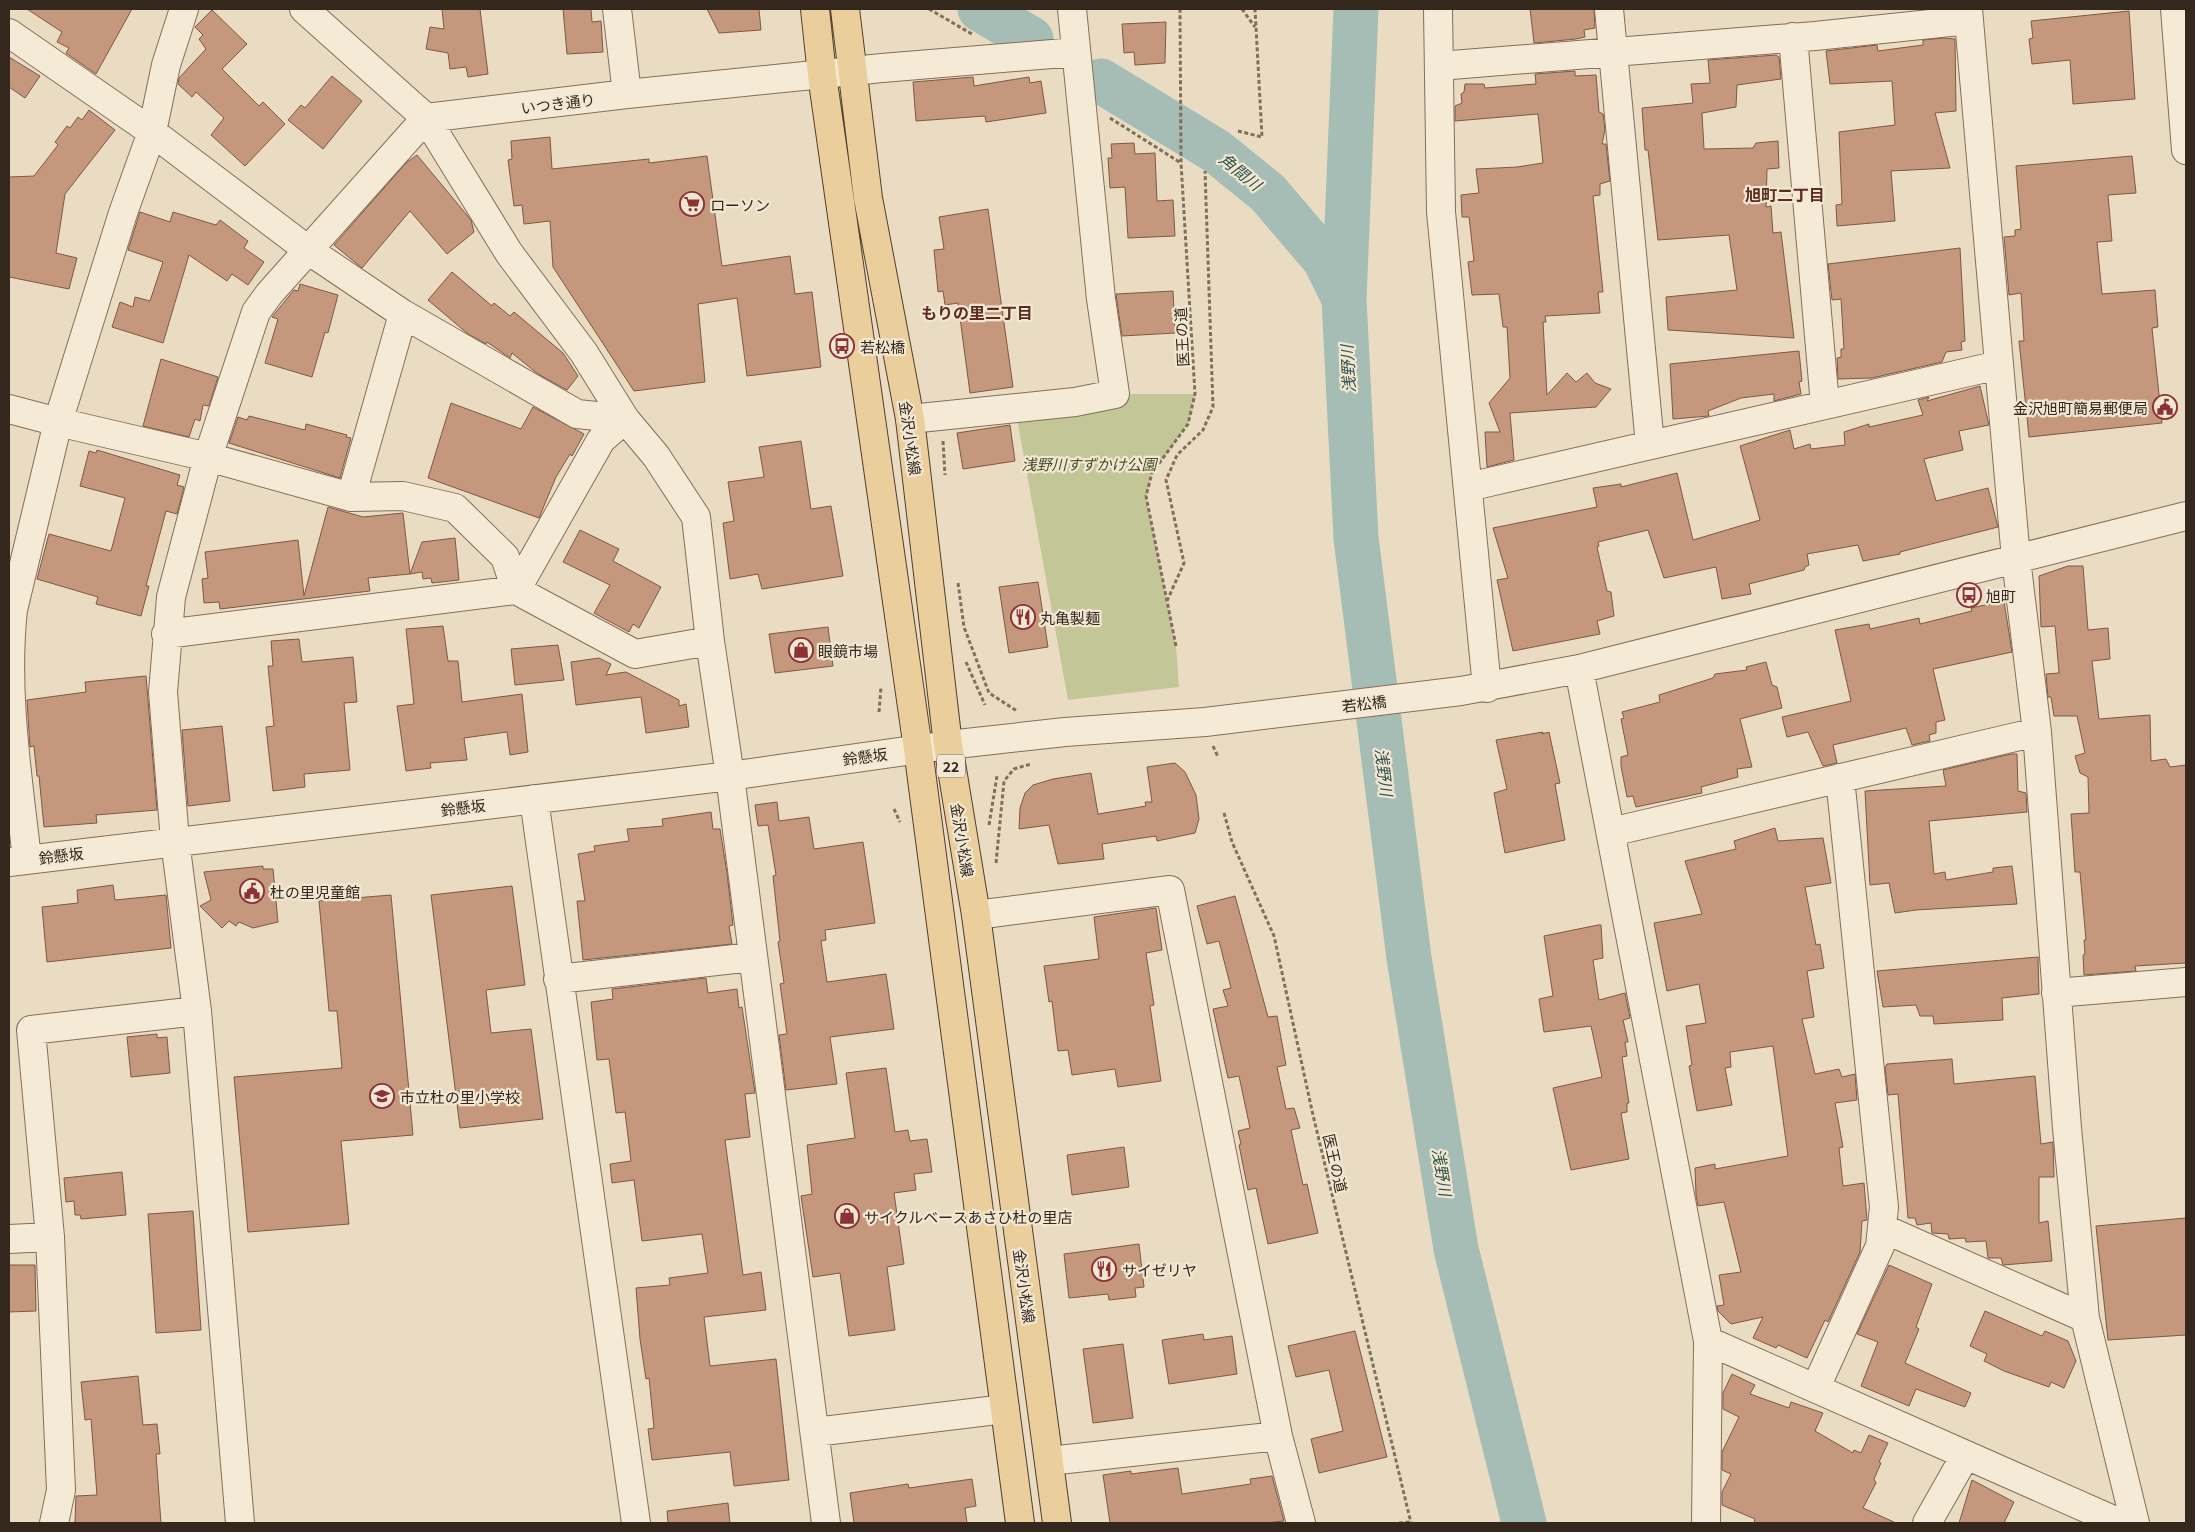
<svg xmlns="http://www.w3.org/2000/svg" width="2195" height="1532" font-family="Georgia,'Noto Sans JP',serif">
  <rect width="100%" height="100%" fill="#eadcc3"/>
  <!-- green -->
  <path fill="#c3c798" d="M1115,394h80l-7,30 -36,49 -6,23 30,150 3,41 -111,13 -53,-292z"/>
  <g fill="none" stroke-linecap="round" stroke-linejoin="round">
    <!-- river -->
    <path stroke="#a5bdb5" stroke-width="45" d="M980,9l51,30
      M1356,9l-12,290 12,239 53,420 47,291 68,274
      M1101,81l115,70 52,42 57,67 19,39"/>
  </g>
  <!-- building -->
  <path fill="#c5977c" stroke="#7f5843" d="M27,9h105l-36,65 -30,-21 3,-5 -12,-6 5,-10z
    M442,9h38l8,65 -20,3 -2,-10 -16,2 -2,-16 -22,-4 4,-22 14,2z
    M563,9h28l1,13 9,-1 2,31 -36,2z
    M707,9h52l2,21 -42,3z
    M1530,9h64l1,19 -11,2 1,7 -9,2 -42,4z
    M212,10l35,34 -25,25 37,37 4,-4 22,22 -40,42 -34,-31 13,-17 -28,-26 -4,5 -14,-13 1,-6 27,-29 -7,-10 4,-4 -8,-8z
    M2129,11l6,88 -62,5 -3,-44 -38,4 -3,-25 4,-1 -2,-17z
    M1166,22l-1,41 -30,2 -1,-13 -10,1 -2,-29z
    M1944,38l11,1 1,72 -21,2 15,55 -59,3 4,50 -58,5 -1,-21 6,-1 -3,-72 56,-7 -3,-44 -62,3 -4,-33 51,-6 1,6 45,-6v-5z
    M1776,55l3,2 2,22 -44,6 -1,22 -34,6 2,36 49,-1 3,-5 22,-2 1,27 -12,1 -1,38 5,-1 2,27 8,-1 13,106 -126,-8 -2,-33 71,-7 -8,-55 -71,5 -10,-90h-3l-3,-42 51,-5 -2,-19 19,-1 -2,-23z
    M9,57l31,19 -15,22 -16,-11z
    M1575,71v5l21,-1 3,37 4,2 2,16 -3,14h4l4,37 -10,3v11l-7,1 10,96h-5l2,21 -55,3 1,6h-3l4,73 20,-22 9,9 11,-9 8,10 16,6 -15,18 -86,6 4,47 -27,7 -2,-35h15l-11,-29 21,-25 -3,-51h-4l-4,-33 -27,1 -4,-33 6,-1 -5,-44h-7l-1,-22 18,-2 -3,-24 41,-2 26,-4 -5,-49 -83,7v-15l7,-3 -1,-9 3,-2 1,-8h19l1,4 51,-4 -1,-10z
    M332,76l30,25 -39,48 -35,-29 13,-15 4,3z
    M973,77l1,9 55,-9 1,6 11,-2 5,32 -60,9 -1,-6 -69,5 -3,-39z
    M89,110l26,20 -50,64 -9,59 21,5 -8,31 -60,-12v-100l25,-1 24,-31 -3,-3 12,-16 3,2 8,-11 4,3z
    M550,137l2,32 97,-10v4l58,-7 15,110 68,-10 5,38 17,-2 9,75 -74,9 -10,-78 -39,6 7,78 -71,9 -81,-124 -3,-46 -26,3 -2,-19 -8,1 -6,-46 4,-1 -1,-18z
    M1134,143l1,11 20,-1 2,48 16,-1 2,36 -47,2 -3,-51 -15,1 -2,-30h4l-1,-14z
    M417,155l54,65 3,12 -27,22 -37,-43 -48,57 -28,-23 72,-82z
    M2132,156l4,37 -28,2 4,46 -15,1 5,52 53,-4 3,37 -6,1 10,95 -133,14 -10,-96h5l-3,-48 -12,2 -5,-58 11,-1v-6l6,-1 -5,-63z
    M988,209l25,178 -43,6 -12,-90 -13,2 -2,-14 -5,1 -4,-42 10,-1 -5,-32z
    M140,212l30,10 3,-10 43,13 4,-5 28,21 -4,7 20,14 -16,23 -16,-11 -5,7 -38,-26 -26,88 -51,-16 8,-25 13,5 2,-10 15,4 13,-39 -35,-12z
    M1960,248l5,93 -4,1 1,8 -16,2 -4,10 -70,16 -34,1 -1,-21 4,-1v-8h3l-3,-50 -9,1 -4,-36z
    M452,272l40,34 2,-3 16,13 4,-4 49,41 15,23 -11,14 -29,-16 -26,-21 -2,5 -23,-16 -1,2 -18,-10 -40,-34z
    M300,284l38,11 -10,38 -3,-1 -13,45 -47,-14 13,-44 -6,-2 22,-27 4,1z
    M1173,291l2,42 -53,3 -6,-42z
    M1799,351l3,30 -3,1 2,12 -27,7v-7l-33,4 -33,13 1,5 -36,3 -3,-55z
    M161,359l57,18 -9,29 -6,-1 -3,16 -5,-2 -6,18 -46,-11z
    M1980,386l9,39 -30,6 4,19 -39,9 12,42 52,-13 10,39 -98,25v2l-37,7 -5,-16 -51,9 2,11 -4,2 -1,3 -55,14 2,10 -29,5 -6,-32 -52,11 -16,-48 -50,12 1,4 -2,1 10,44 4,1 3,24 -17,5 3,13 -87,17 -16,-71 11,-2 -15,-50 104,-21 -4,-19 28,-4v3l56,-14 16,67 67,-20 -20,-74 50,-16 4,19 16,-5 1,5 34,-4 -1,-13 25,-8v3l54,-12 -5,-15 11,-3 -2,4z
    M451,403l70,26 12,-22 51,27 -12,22 -2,-2 -14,23 -17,41 -111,-40z
    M249,416l56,14 1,-6 41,11 -1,2 5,1 -11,40 -111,-35 9,-26 9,3z
    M1010,425l5,36 -52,8 -6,-36z
    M801,441l10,68 20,-3 12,70 -81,13 -4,-15 -28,5 -7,-56 11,-2 -6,-39 36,-5 -5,-30z
    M97,450l83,25 -3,10 7,2 -7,27 -11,-3 -20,75h3l-8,30 -45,-12 2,-7 -61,-18 12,-45 62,17 14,-53 -45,-12 9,-35 7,2z
    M328,507l35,10 40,-4 7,61 -42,4 2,13 -150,18 -1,-7 -15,1 -2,-24 6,-1 -3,-26 93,-12 6,56z
    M580,530l39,19 -6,12 48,26 -22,41 -6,-4 -4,8 -35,-19 16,-28 -47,-23z
    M455,538l4,42 -27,3 -1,-5 -8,1 -1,-7 -12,2 12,-32z
    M2068,566h15l5,64 20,-2 2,31 -18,2 7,58 51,-4 1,46 15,-2 4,8 16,-2v198l-51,3 1,5 -52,4 -1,-20 2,-1 -1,-14h2l-6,-68h-5l-4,-58 18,-1 -1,-36 -8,-4 -5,-17 10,-3 -8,-37h-23l-3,-19h-3l-2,-23 13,-1 -4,-47 -14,1 -2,-51z
    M1038,582l10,65 -39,6 -10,-66z
    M2004,601l8,51 -79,17 12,51 -9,2v11l-7,2 1,6 -18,4 -6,-17 -73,17 4,18 -14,3 -15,-34 -21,5 -5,-20 69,-16 -16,-71 34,-6 1,5 49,-11 1,6 52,-13 -1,-3z
    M443,626l5,35h10l4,41 60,-8 6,58 -18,3 -3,-23 -43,6 3,22 -37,3 1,5 -25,3 -9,-65 17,-2 -8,-75z
    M828,627l5,39 -58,7 -6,-39z
    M299,639l3,23 51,-5 4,45 -13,1 6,67 -46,4 1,13 -32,4 -7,-64 8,-1 -6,-60h5l-2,-25z
    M558,645l6,35 -49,5 -4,-36z
    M599,658l12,6 -5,11 20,-3 53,28v6l7,-2 3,23 -43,6 -5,-36 -65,8 -5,-43z
    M1766,662l6,23 5,2 5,21 -42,11 12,48 -15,2 1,8 -37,10 1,6 -66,14 -3,-11 -6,1 -6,-31v-9l7,-2 -7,-36 3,-1 -2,-6 38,-10 -1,-7 54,-17 2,-4 32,-4 -1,-3z
    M146,676l11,134 -61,5 1,8 -53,4 -5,-51h-2l-3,-30 -4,1 -3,-47 59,-8 -1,-10z
    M222,726l8,75 -42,5 -6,-76z
    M1543,732l-1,2 7,-2 11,51 -5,1 10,56 -60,13 -11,-60 13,-4 -11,-49z
    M2011,754h6l1,37 8,2 1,19 -98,9 5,53 11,-2 1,8 47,-8v-4l19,-2 5,38 -101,6 -21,3 -6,-30 -19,2 -5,-94 81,-5 -3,-16z
    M1175,763l10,9 11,23 3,24 -4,14 -38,8 -1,-5 -54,8 2,15 -46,5 -9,-39 -30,4 1,-21 5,-15 8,-8 20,-6 38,-6 7,41 48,-8 -1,-4h7l-5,-35z
    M777,802l2,19 30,-4 5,32 49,-7 12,81 -50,7 1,10 -5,1 6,41 59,-8 8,55 -64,8 7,47 -51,6 -7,-55 8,-1 -7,-50 4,-1 -6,-41 2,-1 -7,-65 3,-1 -8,-50 -10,1 -3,-21z
    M711,812l2,17h7l7,44 6,52 -4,1 3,18 -149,16 -6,-59h8l-7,-47 17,-3 -1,-5 35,-5 -2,-12 36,-3 -1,-7z
    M1775,828l3,13 45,-3 8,45 -26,4 11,58 4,-1 4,24 -17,3 7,46 -12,2 13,55 24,-5 3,8 13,-3 2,26 -22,3 8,44 -4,1 4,38 21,-3 3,37 -5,1 -2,31 -32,70 -3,-2 -18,38 -29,-13 -2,3 -23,-10 10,-21 -32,7 -13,-13 -1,-5 7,-1 -5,-30 22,-3 -17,-70 -26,4 -2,-11 -1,-27 20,-4v5l73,-13 -15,-110 -43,6 1,15 -6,1 7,37 -35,6 -8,-45 3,-1 -6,-39 20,-3 -7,-39 -32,7 -13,-68 48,-9 -17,-53 51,-12 -2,-8z
    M263,866v3h10l5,53 -25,6 -14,-6 -3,4 -7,-5 -7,7 -22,-22 11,-6 -7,-28z
    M113,885l2,15 51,-5 5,53 -124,14 -5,-55 36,-4 -1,-13z
    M512,886l13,99 -39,5 5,43 40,-4 12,90 -83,9 -29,-233z
    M391,895l22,240 -72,6 8,83 -101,8 -14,-155 108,-9 -5,-57h-8l-10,-110z
    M1235,896l33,121 9,-1 9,49 -9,2 9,42 8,-1 6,20 -9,2 12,55 4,-1 11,49 -50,11 -12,-56 -8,2 -9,-45 2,-1 -3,-13 12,-3 -11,-52 -11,2 -15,-69 15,-3 -5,-16 8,-2 -12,-47 -12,3 -10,-38z
    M1156,908l6,42 -16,3 8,52 -4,1 11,75 -43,6 -3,-18 -43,6 -4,-25 -10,1 -6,-50 -3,1 -5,-36 55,-7 -5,-42z
    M1598,925h3l2,33 -10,2 6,40 26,-7 5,25 -7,2 5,22h-3l2,14 -5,1 7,46h-2v9l-6,1 8,46 -58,11 -18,-82 49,-11 -11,-51 -47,6 -5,-33 14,-3 -9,-60z
    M2038,957l1,37 -37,4 1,22 -69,4 -1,-8h-13l-4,-11 -33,2 -6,-36z
    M706,978l2,15 29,-4 2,19 3,-1 13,86 -10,1 5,43 -25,3 18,135 18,-3 5,38 -62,7 6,49 66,-7 13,121 -55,6 -4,-34 -78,8 -4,-31 6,-1 -5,-50 -3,1 -6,-40 -4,-51 34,-3 -1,-7 39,-5 -6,-39 -60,7 -8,-61 -22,3 -2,-19 21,-3 -6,-49 -9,1 -7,-54 -12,1 -6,-58 22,-3 -1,-10z
    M157,1034v4l10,-1 3,36 -39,4 -4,-40z
    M1952,1059l2,25 81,-8 6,68 12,-2 1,35h-15v46l9,-2 4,40 -49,4 -2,-7h-13l-2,-17 -20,1 -1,-4 -16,1 -1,-5 -16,-1 -1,-10 -14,2 -2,-7h-7l-10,-124 -10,1 -3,-27 2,-4z
    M886,1068l9,64 13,-2 2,11 17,-2 5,33 -18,2 2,16 -22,3 10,71 -17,3 8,63 -46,6 -9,-63 -27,4 -12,-81 11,-2 -5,-49 48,-7 -9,-65z
    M1124,1147l5,40 -57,8 -5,-40z
    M122,1172l4,43 -45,4 -1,-4h-5l-1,-14 -8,1 -2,-24z
    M193,1211l8,119 -45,3 -8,-119z
    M2186,1218v117l-78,5 -12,-114z
    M1139,1244l5,43 -9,1 1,9 -27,3 -1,-6 -39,4 -5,-44z
    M9,1265h26l1,46 -27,1z
    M1889,1265l43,19 -16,43 3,2 -14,34 66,30 -6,14 -49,-18 -7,17 -48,-20 17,-44 -21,-8z
    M1985,1311l57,25 3,-5 23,10 8,20 -12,27 -13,-6 -2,5 -45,-16 -20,-10 3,-7 -17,-8z
    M1355,1331l32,126 -68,16 -8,-34 32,-8 -14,-61 -33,7 -8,-31z
    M1203,1334l1,6 28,-4 5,38 -68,10 -7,-44z
    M1123,1344l10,74 -40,5 -10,-74z
    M1732,1374l23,11 -5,9 39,14 2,-6 32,11 -8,18 38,22 1,-3 7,3 8,-18 19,8 -9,19 2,1 -7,16 2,4 -13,25 33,15h-142l1,-4 -33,-14v-13l9,-18 -9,-4v-18l17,-35 -16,-8v-16z
    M138,1376l5,49 14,-1 3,30h-4l5,69h-82l-4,-1 1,-26 21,-1 -6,-76 -6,1 -4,-38z
    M1178,1468l4,26 69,-10 -1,-5 22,-3 12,45 -17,2h-157l-7,-48 28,-4v3z
    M972,1479l4,27 -11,2 2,15h-113l-4,-30 58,-9 1,4z
    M1972,1480l42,22 -10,21h-45z
    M728,1503l2,20h-62l-1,-12z"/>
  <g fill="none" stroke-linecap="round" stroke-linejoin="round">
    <defs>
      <path id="minor" d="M304,9l122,109 83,135 75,100 41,66 31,37 40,61 14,124 20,135 96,747
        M617,9l10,85
        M1438,9l3,203 46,476
        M1609,9l41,436
        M1968,9l48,550 21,173 30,396 18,190 50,205
        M2175,9l11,141
        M9,33l143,99 156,118 95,64 174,100 48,5
        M1793,37l32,368
        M1439,66l376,-30 154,-16
        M426,118l201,-24 255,-26 194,-16
        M9,409l49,13 150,35 143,40 52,-1 52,12 50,49 11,33 119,64 75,-13
        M910,419l165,-17 40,-8 -14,-95 -29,-290
        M1468,487l531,-122
        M351,497l52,-183
        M516,590l85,-150 24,-21
        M166,634l350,-44
        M1579,669l129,672 -2,182
        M534,799l102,724
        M1611,832l426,-100
        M27,859c-9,-82 -23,-166 -14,-249l45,-188 65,-209 29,-81 14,-67 18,-56
        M9,862l721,-86 218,-31 117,-13 140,-10 256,-31 118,-22 607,-153
        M976,915l194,-25 108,546 23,87
        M558,979l194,-22
        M2056,993l130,-11
        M1882,1228l203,90
        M9,1239l41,-2
        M1708,1341l412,182
        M1816,1387l64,-141 4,-39 -44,-429
        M815,1432l190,-23
        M1049,1461l229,-25
        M54,1523l7,-33 -11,-253 -19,-207 166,-19
        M240,1523l-43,-512 -22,-170 -12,-149 8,-95 37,-140 48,-145 13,-18 157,-176
        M1927,1523l38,-67"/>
      <path id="major" d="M815,9l7,66 96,674 102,774
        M845,9l23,189 42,221 38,326 28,170 81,608"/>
    </defs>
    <!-- minor casing -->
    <use href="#minor" stroke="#826e5b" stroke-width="30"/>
    <!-- major casing -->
    <use href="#major" stroke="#503d2f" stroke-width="30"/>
    <!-- path -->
    <path stroke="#826e5b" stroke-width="3" stroke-dasharray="4 2.5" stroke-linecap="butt" d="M929,9l43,25
      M1242,9l13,18
      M1110,118l71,45
      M1238,131l24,6 -7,-128
      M943,441l2,34
      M958,583l6,44 25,66 28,18
      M1167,601l17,-38 -18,-83 11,-25 26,-25 10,-23 -8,-236
      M1176,646l-30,-150 6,-23 36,-49 7,-30 -14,-231 -1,-154
      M966,662l19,43
      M879,712l2,-25
      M1213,746l5,11
      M894,809l6,13
      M1224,813l8,29 42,94 39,179 98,408
      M989,825l8,-49
      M996,863l8,-82 10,-12 17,-5
      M1399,1523l11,-1"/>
    <!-- minor -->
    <use href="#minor" stroke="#f5ead5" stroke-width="28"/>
    <!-- major -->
    <use href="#major" stroke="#eacf9d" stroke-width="28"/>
  </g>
  <!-- icons -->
  <defs>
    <symbol id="supermarket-ring" viewBox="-11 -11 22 22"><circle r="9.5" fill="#f2e7d2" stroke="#8c3136" stroke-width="1.5"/><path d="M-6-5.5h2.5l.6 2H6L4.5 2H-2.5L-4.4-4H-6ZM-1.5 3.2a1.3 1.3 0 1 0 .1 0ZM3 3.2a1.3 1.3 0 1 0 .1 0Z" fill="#8c3136"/></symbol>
    <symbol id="bus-ring" viewBox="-11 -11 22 22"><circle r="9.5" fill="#f2e7d2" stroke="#8c3136" stroke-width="1.5"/><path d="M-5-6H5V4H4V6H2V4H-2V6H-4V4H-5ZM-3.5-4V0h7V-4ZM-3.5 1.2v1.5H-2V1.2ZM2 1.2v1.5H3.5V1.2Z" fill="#8c3136"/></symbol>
    <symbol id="civic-ring" viewBox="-11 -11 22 22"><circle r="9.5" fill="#f2e7d2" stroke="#8c3136" stroke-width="1.5"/><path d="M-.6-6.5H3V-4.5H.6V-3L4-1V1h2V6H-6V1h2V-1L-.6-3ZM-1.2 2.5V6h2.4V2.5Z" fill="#8c3136"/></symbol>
    <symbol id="restaurant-ring" viewBox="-11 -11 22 22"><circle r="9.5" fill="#f2e7d2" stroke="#8c3136" stroke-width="1.5"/><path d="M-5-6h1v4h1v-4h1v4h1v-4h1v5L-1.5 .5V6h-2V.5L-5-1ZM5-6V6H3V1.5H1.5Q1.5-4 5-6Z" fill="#8c3136"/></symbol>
    <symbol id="shop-ring" viewBox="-11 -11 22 22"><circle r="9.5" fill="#f2e7d2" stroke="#8c3136" stroke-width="1.5"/><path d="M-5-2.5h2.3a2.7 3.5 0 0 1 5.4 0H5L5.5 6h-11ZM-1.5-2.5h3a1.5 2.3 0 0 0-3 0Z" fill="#8c3136"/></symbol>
    <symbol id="school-ring" viewBox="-11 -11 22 22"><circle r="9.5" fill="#f2e7d2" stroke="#8c3136" stroke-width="1.5"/><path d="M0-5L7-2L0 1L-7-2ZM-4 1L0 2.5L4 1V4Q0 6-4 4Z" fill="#8c3136"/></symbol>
  </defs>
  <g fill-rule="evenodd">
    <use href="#supermarket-ring" x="678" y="190" width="28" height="28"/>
    <use href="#bus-ring" x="828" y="332" width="28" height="28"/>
    <use href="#civic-ring" x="2151" y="393" width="28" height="28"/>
    <use href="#bus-ring" x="1955" y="581" width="28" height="28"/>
    <use href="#restaurant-ring" x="1009" y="603" width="28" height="28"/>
    <use href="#shop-ring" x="787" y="636" width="28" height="28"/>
    <use href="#civic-ring" x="238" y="877" width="28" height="28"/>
    <use href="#school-ring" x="368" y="1082" width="28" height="28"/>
    <use href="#shop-ring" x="833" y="1202" width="28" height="28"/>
    <use href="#restaurant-ring" x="1090" y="1255" width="28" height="28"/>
  </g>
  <g text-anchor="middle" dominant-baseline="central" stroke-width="4.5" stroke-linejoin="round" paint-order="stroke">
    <!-- shield labels -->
    <rect fill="#f2e7d2" stroke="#6c6154" stroke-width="1" x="937" y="754.5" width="28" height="23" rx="4"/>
    <g font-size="14" font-weight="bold" fill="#33271e">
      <text x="951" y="766">22</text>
    </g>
    <!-- street labels -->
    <g font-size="15" fill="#33271e" stroke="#f2e7d2">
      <text transform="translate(558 103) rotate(-7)">いつき通り</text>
      <text transform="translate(1181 337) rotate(-93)">医王の道</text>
      <text transform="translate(911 438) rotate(82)">金沢小松線</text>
      <text transform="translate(1364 703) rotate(-7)">若松橋</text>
      <text transform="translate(865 756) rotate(-8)">鈴懸坂</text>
      <text transform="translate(463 807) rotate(-7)">鈴懸坂</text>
      <text transform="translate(963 840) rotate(81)">金沢小松線</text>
      <text transform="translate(61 855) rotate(-7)">鈴懸坂</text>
      <text transform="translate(1336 1163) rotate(77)">医王の道</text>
      <text transform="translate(1025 1286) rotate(82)">金沢小松線</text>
    </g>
    <!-- poi labels -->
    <g font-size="15" fill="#33271e" stroke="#f2e7d2" text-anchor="start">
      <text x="710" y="204">ローソン</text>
      <text x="860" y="346">若松橋</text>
      <text x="2148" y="407" text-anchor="end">金沢旭町簡易郵便局</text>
      <text x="1986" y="595">旭町</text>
      <text x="1040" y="617">丸亀製麺</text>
      <text x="818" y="650">眼鏡市場</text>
      <text x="270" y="891">杜の里児童館</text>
      <text x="400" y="1096">市立杜の里小学校</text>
      <text x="864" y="1216">サイクルベースあさひ杜の里店</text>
      <text x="1122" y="1269">サイゼリヤ</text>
    </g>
    <!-- park labels -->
    <g font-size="15" font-style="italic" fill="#464e27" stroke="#f2e7d2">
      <text x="1089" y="463">浅野川すずかけ公園</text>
    </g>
    <!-- water labels -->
    <g font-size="16" font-style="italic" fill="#2f524e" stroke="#f2e7d2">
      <text transform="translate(1241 171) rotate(39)">角間川</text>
      <text transform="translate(1347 369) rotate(-93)">浅野川</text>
      <text transform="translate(1385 772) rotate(83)">浅野川</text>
      <text transform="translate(1443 1172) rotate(81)">浅野川</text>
    </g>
    <!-- neighbourhood labels -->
    <g font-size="16" font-weight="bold" fill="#5c2b21" stroke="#f2e7d2">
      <text x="1785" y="194">旭町二丁目</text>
      <text x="977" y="312">もりの里二丁目</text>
    </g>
  </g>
  <!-- border -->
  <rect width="2195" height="1532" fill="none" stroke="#33271e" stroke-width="20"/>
</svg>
